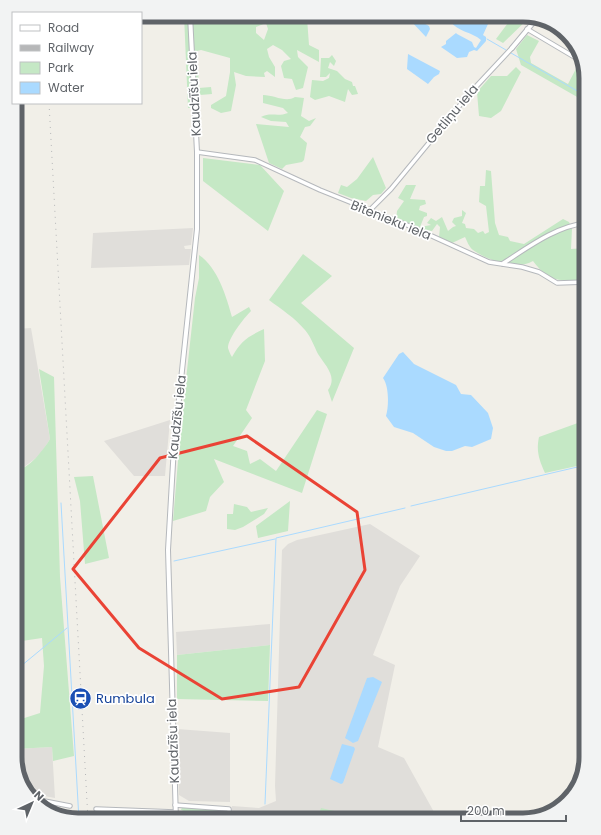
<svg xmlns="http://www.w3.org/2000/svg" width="601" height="835" font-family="Poppins,sans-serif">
  <rect width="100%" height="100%" fill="#f1efe8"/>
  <!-- industrial -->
  <path fill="#e0deda" d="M193,228l-2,17 -7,1 1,3h6l-2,16 -98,3 2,-35z
    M31,328l19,111 -10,16 -20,15h-5v-141z
    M170,420l-5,56h-31l-30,-35z
    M370,524l50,32 -20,30 -27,69 22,10 -17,82 26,11 30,54 -15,8h-188l1,-14 27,2 17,-7 -1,-15 7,-236 6,-6 9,-4z
    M270,624v21l-93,10 -1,-23z
    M177,729l53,4v69l-41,-1 -10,-6z
    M52,747l3,51 -27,-5 -4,-4 -9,-32v-8z
    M115,814l56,2v4h-57z"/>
  <!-- green -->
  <path fill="#c5e8c5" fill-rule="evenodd" d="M184,15h5v9l4,-2 1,-7h102l1,6 10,-3 2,27 10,5v12l-22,-12 1,7 10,10 -5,21 -7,2 -4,-11 -8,-1 -3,-12 3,-5 7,-2 -9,-9 -9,-5 -6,4 2,8 6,10v10l-8,-6 -3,2 1,4 -19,-1 -12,-4 2,13 -5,26 -10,2 -10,-5v-3l15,-9 4,-24v-14l-29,-8 -4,1 2,37 12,-1 1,7 -12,1 -1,11 -11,2zM266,23l2,6 -4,11 -8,-7v-6z
    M514,15l17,1 -28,27 -7,-4z
    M527,35l12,6 -9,16 1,6 37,21 11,-21 4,2 3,13v24l-65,-37 -5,-16z
    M332,55l4,6 -2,5 -4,-4 -2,6 9,3 8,8 7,3 1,4h2l3,8 -6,1 -4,-6 -3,13 -16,-6 -14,4 -5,-3 2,-17 11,1 6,-3 1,-5 -4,4h-6l1,-19h8z
    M516,67l5,5 -20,39 -10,7 -12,-2 -2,-24 14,-16h16z
    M263,95c11,0 23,8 32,2l9,1 -3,18 8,5 7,-3 -6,8 -5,1 -5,10 7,6 -3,17 -2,2 -16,3 -4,4 -13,-6 -13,-39 33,3 -3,-5 -15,-1 -10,-4c9,-5 17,0 27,-4l-5,-5 -20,-5z
    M373,157l13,31 -5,6 -8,1 -7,6 -15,-3 -13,-5 3,-8 6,2 10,-8z
    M203,158l57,7 24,26 -16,40 -65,-50z
    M486,170l5,1 4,52 4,12 9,2 2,4 14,3 39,-25 6,3 3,7 -1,20 15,-1v29l-3,3c-25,1 -34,2 -50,-19 -16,10 -46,-1 -60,-11 -4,-3 -6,-9 -8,-13l-13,6 -13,-6 1,-10 -3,-3 -5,7 -15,-2 -21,-9 1,-9 7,-10 -6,-3 8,-13h10l-6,14 15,1 1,4 -6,2 -1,4 8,3v3l-3,1 -4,10 11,-2 -4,-2 4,-5 5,3 6,-4 6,14 5,-4 3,-1 -4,-4 2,-4 8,-2v-6l4,3 -4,10 3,1 1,4 8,1 4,4 5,-2 2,3 4,-2 -3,-26 -7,-4 1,-16h5z
    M303,254l29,22 -31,27 53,45 -22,54 -4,-12c10,-13 -3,-25 -10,-36 -4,-8 -7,-17 -13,-24 -10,-12 -24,-21 -36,-30z
    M199,255c19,13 27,41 33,62l17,-10 2,4c-7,7 -23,27 -23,37 1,3 2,6 4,9 9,-16 15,-20 32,-28l1,32 -19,49 6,8 -19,28 14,5 3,13 10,-5 16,12 41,-61 10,4 -25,79 -88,-34 10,23 -14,15 -4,14 -33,10 8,-96 14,-127 4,-20z
    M39,369l15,8 6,200 14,179 -21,5 -1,-14 -37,2v-28l25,-8 4,-47 -2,-28 -27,4v-172c13,1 29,-21 35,-31z
    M586,420v44l-41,9c-6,-13 -9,-22 -6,-36z
    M93,476l16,82 -24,6 -5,-63 -6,-24z
    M290,501l-2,30 -30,7 -2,-12z
    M234,504l13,3 4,5 17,-4 -4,6 -21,13 -8,3 -8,-1v-15h6z
    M270,645l-2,56 -91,-2v-44z
    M182,807l43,3 2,4 -1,2 -37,-3 -8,-3z
    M321,808l13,3v2l-3,2h-8l-3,-4z
    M231,811l9,1v3l7,1 1,-4h14l1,7 -32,-2z
    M281,813l10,1 3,3 -1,3h-14z"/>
  <!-- water -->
  <path fill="#aadaff" d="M433,15h53l2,9 -5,11 3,2v4l-9,10 -3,-1 -5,2 -2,5 -10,1 -16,-11 5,-3v-3l10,-8 1,1 15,8 2,5 2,1 5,-8c-9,-8 -23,-8 -31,-19l-5,1z
    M413,17l16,9 1,3 -4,8 -16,-17z
    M408,54l32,17 -1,3 -5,3 -6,7 -21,-15z
    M403,352l11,12 42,21 5,9 10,1 17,18 5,15 -2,11 -19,8 -7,-1 -13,5h-6l-12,-4 -21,-14 -19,-6 -8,-11c3,-10 3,-30 -3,-38l16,-24z
    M373,677l9,5 -24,59 -5,2 -8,-5 22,-60z
    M342,744l12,3 1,2 -12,34 -2,1 -11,-5z"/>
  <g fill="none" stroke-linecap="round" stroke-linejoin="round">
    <!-- stream -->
    <path stroke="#aadaff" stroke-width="1" d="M487,39l19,11
      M511,53l75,43
      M61,503l18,317
      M411,506l175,-41
      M174,561l101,-22
      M15,671l52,-43
      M265,804l11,-266 129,-30"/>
    <defs>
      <path id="minor" d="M527,29l54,32
        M197,152l58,8 65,30 92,37 77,35 33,5 17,5 18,11 29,-1
        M369,211l22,-22 79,-96 42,-45
        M502,264c25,-16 54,-38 84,-41
        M34,799l36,7
        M175,805l54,4v9l-53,-4
        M96,809l79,3"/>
      <path id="tertiary" d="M512,48l25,-30
        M176,820l-8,-270 6,-104 23,-217v-77l-7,-137"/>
    </defs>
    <!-- minor casing -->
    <use href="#minor" stroke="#b5b8bc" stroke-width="5.5"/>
    <!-- tertiary casing -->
    <use href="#tertiary" stroke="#b5b8bc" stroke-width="6"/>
    <!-- minor -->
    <use href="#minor" stroke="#fff" stroke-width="3.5"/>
    <!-- tertiary -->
    <use href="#tertiary" stroke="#fff" stroke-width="4"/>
    <!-- rail -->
    <path stroke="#b6b7b8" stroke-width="1" stroke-dasharray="1 5" stroke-linecap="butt" d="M49,103l39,717"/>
  </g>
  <!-- marked area -->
  <path fill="none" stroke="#ea4335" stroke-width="3" stroke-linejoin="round" d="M247,436l110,76 8,58 -66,117 -77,12 -83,-51 -66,-79 87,-111z"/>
  <!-- icons -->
  <defs>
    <symbol id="station-disc" viewBox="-11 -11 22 22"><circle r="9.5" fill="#1a4fb4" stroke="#fff"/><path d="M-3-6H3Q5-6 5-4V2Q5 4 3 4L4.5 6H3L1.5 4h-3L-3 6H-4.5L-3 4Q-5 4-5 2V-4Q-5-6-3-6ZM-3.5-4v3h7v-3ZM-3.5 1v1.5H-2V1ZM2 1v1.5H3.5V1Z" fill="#fff"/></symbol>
  </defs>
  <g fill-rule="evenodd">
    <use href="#station-disc" x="68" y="686" width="25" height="25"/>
  </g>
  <g text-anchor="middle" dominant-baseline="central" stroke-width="3.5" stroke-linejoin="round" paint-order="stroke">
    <!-- street labels -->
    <g font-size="13" fill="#5f6368" stroke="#fff">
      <text transform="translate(194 94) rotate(-93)">Kaudzīšu iela</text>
      <text transform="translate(452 114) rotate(-50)">Getliņu iela</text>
      <text transform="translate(391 220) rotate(22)">Bitenieku iela</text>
      <text transform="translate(177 417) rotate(-84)">Kaudzīšu iela</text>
      <text transform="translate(173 741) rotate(-92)">Kaudzīšu iela</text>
    </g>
    <!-- transit labels -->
    <g font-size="13" fill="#164399" stroke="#fff" text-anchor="start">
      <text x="96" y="698">Rumbula</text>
    </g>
  </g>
  <!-- crop -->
  <path d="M0 0H601V835H0ZM78 22H523A56 56 0 0 1 579 78V757A56 56 0 0 1 523 813H78A56 56 0 0 1 22 757V78A56 56 0 0 1 78 22Z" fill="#f2f3f3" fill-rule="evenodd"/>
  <path fill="none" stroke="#5f6368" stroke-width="5" d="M78 22H523A56 56 0 0 1 579 78V757A56 56 0 0 1 523 813H78A56 56 0 0 1 22 757V78A56 56 0 0 1 78 22Z"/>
  <!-- legend -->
  <rect x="12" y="12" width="130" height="92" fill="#ffffff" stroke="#bfc1c3"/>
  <rect x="20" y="25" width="20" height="6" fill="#ffffff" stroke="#bfc1c3"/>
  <text x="48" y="32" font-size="12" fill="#5f6368">Road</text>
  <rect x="20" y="45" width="20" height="6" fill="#b6b7b8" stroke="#bfc1c3"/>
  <text x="48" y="52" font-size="12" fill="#5f6368">Railway</text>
  <rect x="20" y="62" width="20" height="12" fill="#c5e8c5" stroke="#bfc1c3"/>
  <text x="48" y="72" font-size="12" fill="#5f6368">Park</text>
  <rect x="20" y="82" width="20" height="12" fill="#aadaff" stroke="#bfc1c3"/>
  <text x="48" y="92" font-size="12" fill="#5f6368">Water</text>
  <!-- north arrow -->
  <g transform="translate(32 803) rotate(44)" stroke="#ffffff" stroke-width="3" paint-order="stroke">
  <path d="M0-3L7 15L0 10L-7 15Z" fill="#5f6368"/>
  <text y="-6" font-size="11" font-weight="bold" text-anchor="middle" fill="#5f6368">N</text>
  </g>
  <!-- scale -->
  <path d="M461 815v6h105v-6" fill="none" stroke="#5f6368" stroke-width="2"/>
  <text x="467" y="815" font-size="12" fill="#5f6368" stroke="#ffffff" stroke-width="3" paint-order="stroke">200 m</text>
</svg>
